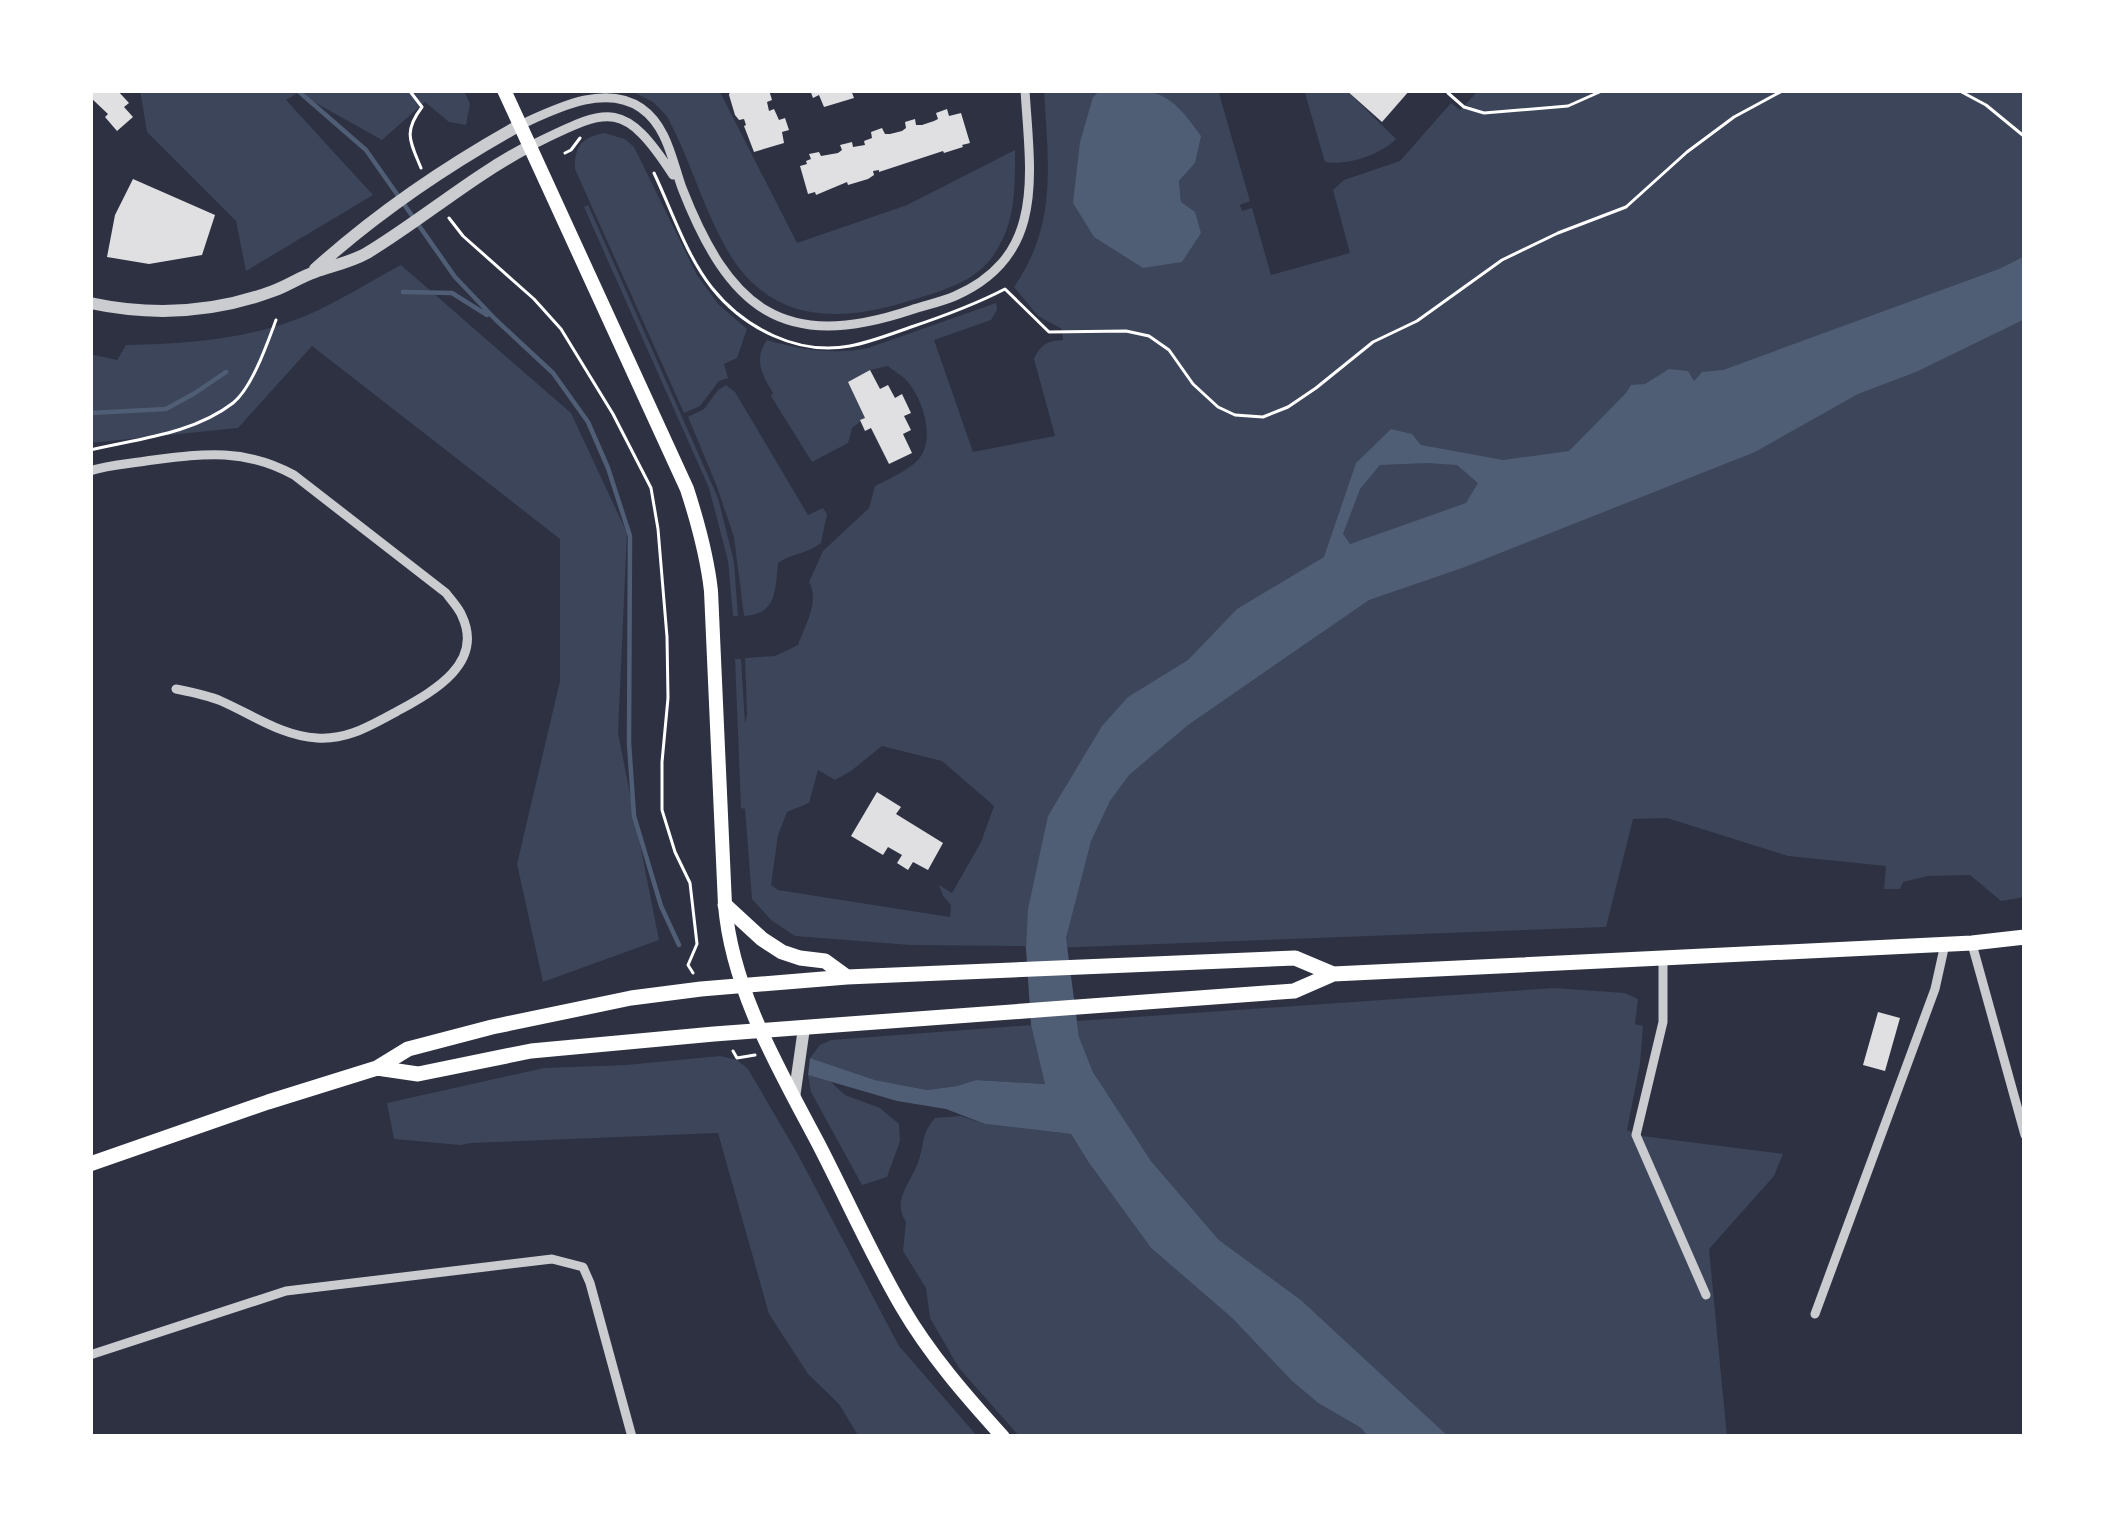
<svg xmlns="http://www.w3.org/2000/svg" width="2115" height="1527" font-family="'Work Sans',sans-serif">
  <rect width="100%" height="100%" fill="#2d3142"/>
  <!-- green -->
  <path fill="#3c4559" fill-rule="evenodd" d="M140,90h324l6,14 -4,21 -17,-3 -24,-20 -43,38 -84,-47 -12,7 87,95 -127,76 -10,-50 -89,-89z
    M629,90h90l78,153 110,-38 108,-55c0,39 1,73 -22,106 -16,23 -45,33 -71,41 -55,18 -118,31 -166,-11 -43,-36 -61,-121 -90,-171l-13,-13z
    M1044,90h56l-7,7 88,106 -2,-22 16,-18 -45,-73h68l32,111 -10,4 2,6 10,-3 19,67 79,-22 -17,-63 11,-10 56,-19 51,-58 9,7 19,-20h546v807l-24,4 -31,-26 -42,1 -25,6 -3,7h-16l2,-23 -98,-10 -121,-38 -34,1 -27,108 -580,22 -1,-3 -115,-1 -115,-9 -24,-16 -19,-21 -7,-90 -4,-1 -6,-149h6l4,64 2,-8 -2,-57 30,-2 23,-11c7,-20 22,-44 11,-63l14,-31 46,-43 6,-22c14,-7 32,-15 43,-26 19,-21 4,-65 -14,-82 -3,-3 -13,-9 -16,-12l-18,4 -22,12 17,36 -13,10 -4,15 -36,19 -41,-66 2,-3c-11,-18 -20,-34 -6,-53 35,10 66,15 101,8l128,-45 1,7 -6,10 -57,20 39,112 82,-16 -21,-77c7,-15 13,-18 29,-19l-1,-11 -24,-13 -24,-29c44,-64 34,-124 30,-197zM882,746l60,15 52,45 -13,36 -29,51 -13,-8 4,11 8,9 -1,12 -172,-27 -7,-5 7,-50 9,-23 22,-9 9,-33 17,10 16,-9z
    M1304,90h42l50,49c-15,16 -50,27 -71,23z
    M604,133l21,6 9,8 63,128 22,30 28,24 -10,29 -13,6 4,14 -9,3 -19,25 -16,7 -109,-244c-1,-22 7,-32 29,-36z
    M588,205l130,293 16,64 4,54h-5l-5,-55 -19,-73 -125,-281z
    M401,265l170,148 56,120 -9,200 41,207 -116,42 -26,-118 43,-183v-142l-248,-193 -74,82 -148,15v-89l27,6 9,-15c57,-1 112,-5 166,-24 37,-13 73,-37 109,-56z
    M726,385l9,7 73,123 15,-7 4,6 -6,29c-13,11 -29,10 -43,20 -3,28 -1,51 -34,53l-10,-79 -18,-53 -28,-67 16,-8 14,-19z
    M1554,988l71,5 13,6 -3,25 8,2 -3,38 -13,66 15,6 141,18 -9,22 -65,73 18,188h-278l-148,-137 -82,-60 -68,-79 -58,-89 -14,-35 -2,-16z
    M1031,1025l15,59 -70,-4 -19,6 -30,4 -52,-10 -65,-22 10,-13 11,-5z
    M720,1056l17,4 11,9 48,82 103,195 79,91h-119l-20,-33 -31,-30 -39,-60 -51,-181 -246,10 -12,2 -66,-6 -7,-36 157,-35 82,-3z
    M808,1075l22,6 15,14 35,13 19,16 1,17 -13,36 -25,8 -51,-93z
    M961,1116l24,8 86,10 18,29 62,85 81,70 60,63 26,22 43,25 7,9h-348l-61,-69 -29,-50 -4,-30 -23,-37 3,-29c-14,-21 3,-37 11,-57 8,-19 3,-30 18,-47z"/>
  <!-- water -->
  <path fill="#4f5d75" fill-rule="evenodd" d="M1100,90c56,0 67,-3 101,46l-6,27 -16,18 2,21 14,10 6,21 -19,29 -39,6 -49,-31 -21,-34 7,-61 13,-45z
    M2025,256v63l-109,53 -58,22 -103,58 -290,115 -96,33 -181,125 -59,50 -19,26 -19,40 -25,97 13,99 14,35 58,89 68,79 82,60 148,137h-81l-7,-9 -43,-25 -26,-22 -60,-63 -81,-70 -62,-85 -18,-29 -86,-10 -39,-15 -49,-8 -89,-26 2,-17 65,22 52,10 30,-4 19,-6 69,4 -14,-59 -5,-76 2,-40 20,-93 54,-90 26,-29 60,-37 49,-51 87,-52 32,-94 35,-34 21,5 9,11 82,15 66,-9 57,-58 5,-8 14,-1 24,-15 19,2 6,10 8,-9 21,-2 276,-101zM1427,463l30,2 21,18 -12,20 -116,41 -7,-10 17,-45 20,-24z"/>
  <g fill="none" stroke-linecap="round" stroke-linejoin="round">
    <!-- stream -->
    <path stroke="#4f5d75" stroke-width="4.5" d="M297,90l69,60 89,127 41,43 57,53 35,49 20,46 22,68 -1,207 5,73 27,90 18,39
      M403,292l49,1 35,22
      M90,413l76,-4 29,-16 31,-21"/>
  </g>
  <!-- building -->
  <path fill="#e0e0e3" d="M90,90h27l12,13 -5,4 9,10 -16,14 -12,-14 3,-3 -18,-17z
    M730,90h39l3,10 -5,2 2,9 5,-2 5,11 6,-2 4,12 -7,2 2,11 -30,9 -10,-26 2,-1 -2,-6 -5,1 -4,-5 -6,-20z
    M810,90h41l3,8 -30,9 -5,-12 -6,3z
    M1346,90h64l-28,32z
    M947,109l2,7 12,-3 9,30 -8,2 1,2 -19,6 -1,-2 -64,21v-2l-6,1 1,4 -6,4 -20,6 -1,-3 -31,13 -1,-3 -7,2 -8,-28 7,-2 -1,-3 5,-2 -2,-5 10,-2 2,4 17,-3 4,-3 -2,-5 12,-3 1,5 12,-2 -1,-4 8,-3 -1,-6 11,-4 3,6h5l12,-3 4,-3 -1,-6 10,-3 1,6h6l12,-4 4,-2 -2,-6z
    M133,179l82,36 -13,40 -53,9 -42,-7 8,-42z
    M870,370l10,19 8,-4 7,13 7,-4 9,19 -7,3 7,14 -8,4 9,19 -23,11 -18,-36 -6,3 -5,-11 5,-2 -17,-36z
    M877,792l24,15 -5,7 47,29 -15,27 -15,-8 -5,8 -11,-7 5,-8 -14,-8 -5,8 -32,-19z
    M1878,1012l22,6 -15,53 -22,-6z"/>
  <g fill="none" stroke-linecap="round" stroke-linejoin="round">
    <!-- path -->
    <path stroke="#fff" stroke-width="3" d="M409,90l13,17c-19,25 -12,34 -1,61
      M1958,90l28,15 39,32
      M1448,93l16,14 20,6 84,-7 36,-16
      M565,153l6,-3 9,-12
      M654,173c18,38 32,82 58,115 32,40 86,68 138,58 21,-4 41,-12 61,-19 33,-11 63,-22 94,-38l44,43 77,-1 23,5 20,14 24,34 25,23 17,8 28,2 25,-10 28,-19 57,-46 44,-21 85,-61 56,-27 68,-26 61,-55 47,-35 50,-27
      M449,218l14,18 71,63 27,30 52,85 38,74 7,41 9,108 1,61 -6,64v48l13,42 15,31 7,61 -9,21 5,8
      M90,450c47,-11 103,-16 143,-47 19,-15 34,-59 43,-83
      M733,1051l4,7 18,-3"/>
    <!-- minor -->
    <path stroke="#caccd0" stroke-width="9" d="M520,125c35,-16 85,-42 121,-17 26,18 31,52 41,80 47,120 100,165 229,122 15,-5 30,-8 44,-14 92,-40 75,-123 70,-206
      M530,146c77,-37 92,-50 143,29
      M90,471c18,-6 37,-7 56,-10 55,-7 97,-14 148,14l152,118c5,7 13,15 16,23 23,49 -32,77 -66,96 -27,14 -48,28 -79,26 -35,-2 -64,-23 -96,-37 -14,-6 -30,-9 -45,-12
      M1972,944l53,191
      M1663,958v64l-27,113 70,160
      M1815,1314l120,-325 10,-45
      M90,1355l196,-64 266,-32 31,8 7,16 42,154"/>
    <!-- tertiary -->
    <path stroke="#caccd0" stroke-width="12" d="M315,269c61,-55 133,-104 205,-144
      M90,303c61,13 124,10 183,-12 14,-5 27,-14 42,-19 17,-6 36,-10 52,-19 56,-34 105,-77 163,-107
      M794,1098l10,-70"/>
    <!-- secondary -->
    <path stroke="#fff" stroke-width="14" d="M504,90l183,399c11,34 20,66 24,102l14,314c7,85 54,164 93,238 28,54 53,111 84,164 28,48 64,89 101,130"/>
    <!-- primary -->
    <path stroke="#fff" stroke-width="15" d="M725,905l37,34 20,13 18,6 25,3 22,16
      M377,1068l41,6 113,-23 183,-17 580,-43 39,-17 639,-31 53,-6
      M90,1164l178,-62 109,-34 31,-19 84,-22 139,-29 70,-9 146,-12 448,-19 38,16"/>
  </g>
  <!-- border -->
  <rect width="2115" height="1527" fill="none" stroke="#ffffff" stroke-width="186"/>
</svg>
